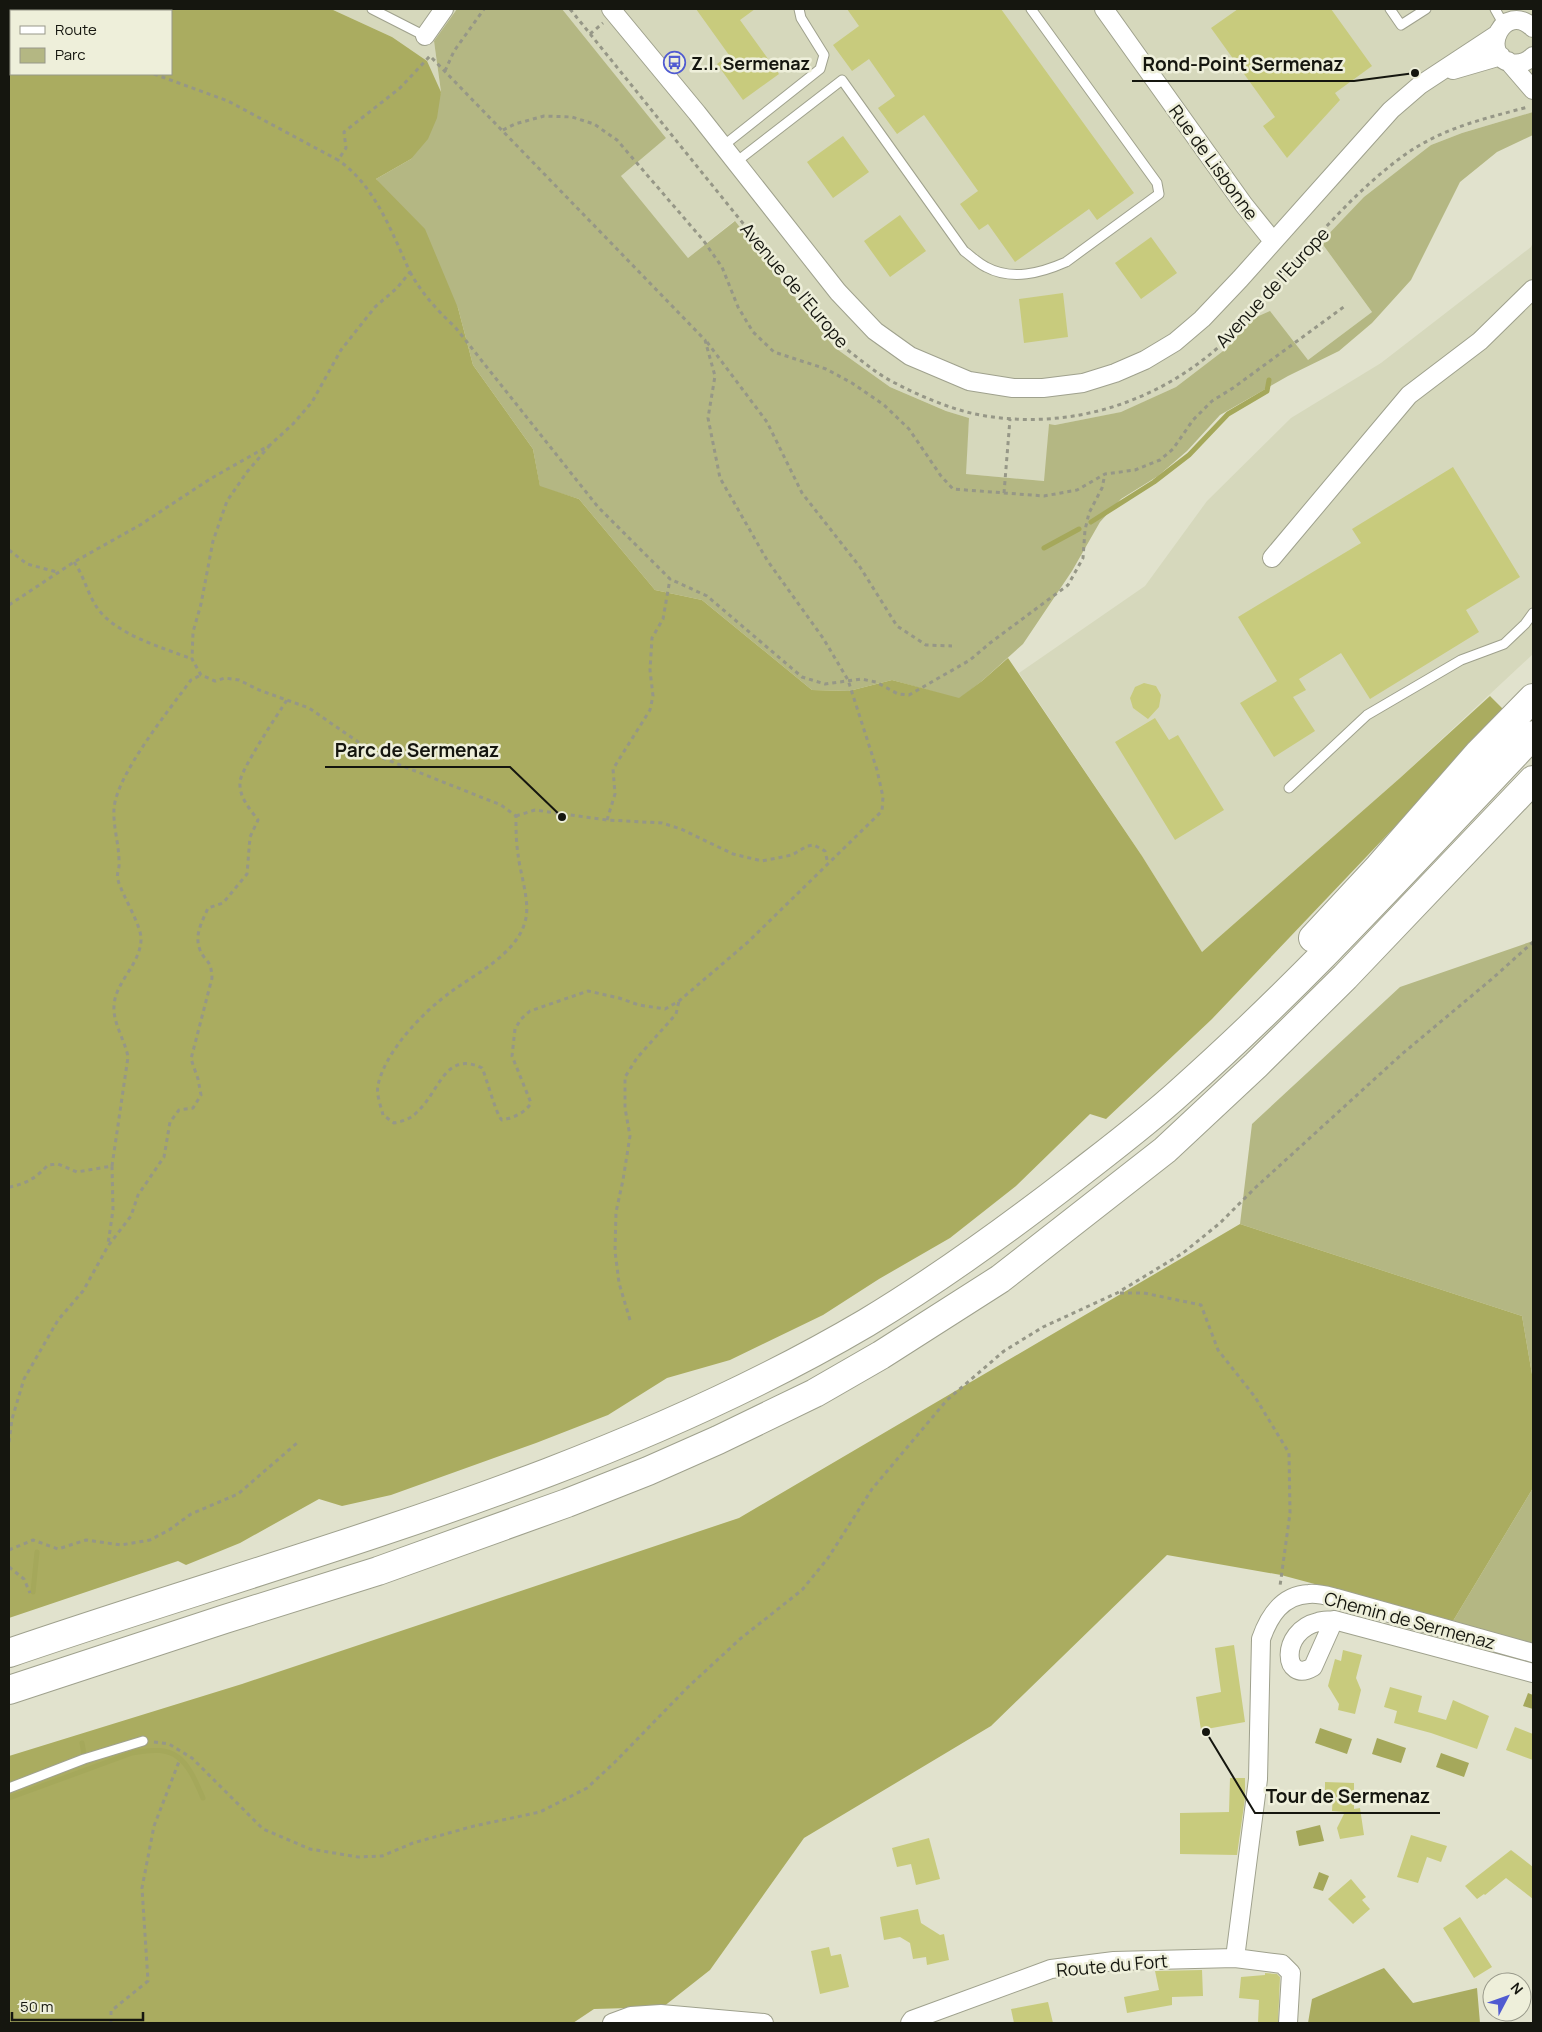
<svg xmlns="http://www.w3.org/2000/svg" width="1542" height="2032" font-family="Manrope,sans-serif">
  <rect width="100%" height="100%" fill="#e1e2cd"/>
  <!-- built -->
  <path fill="#d6d8bc" d="M331,9h126l-23,32 7,51 -49,-55z
    M562,9h971v103l-71,21 -31,12 -110,97 51,70 -64,48 -56,-41 -25,29 -51,39 -54,25 -67,13 -6,-1 -4,57 -80,-7 4,-56 -23,-7 -56,-24 -56,-40 -100,-126 -46,37 -67,-82 45,-38z
    M1533,242v412l-133,124 -198,174 -60,-96 -123,-183 126,-87 62,-85 84,-83 90,-55 150,-116z"/>
  <!-- green -->
  <path fill="#b4b783" d="M457,9h105l104,129 -45,38 67,82 47,-37 99,126 56,40 56,24 23,7 -3,56 78,7 5,-57 6,1 66,-13 55,-25 51,-39 25,-29 18,-8 38,49 64,-48 -51,-70 43,-45 67,-52 31,-12 71,-21v23l-36,17 -37,30 -49,98 -39,43 -33,28 -51,25 -68,39 -33,36 -29,25 -37,23 -21,23 -28,49 -49,73 -41,37 -23,18 -67,-19 -43,11 -37,-1 -110,-90 -47,-10 -76,-91 -39,-12 -7,-38 -60,-84 -15,-57 -82,-129 35,-20 30,-67 -7,-51z
    M1533,941v439l-11,-64 -282,-92 12,-100 148,-137z
    M1533,1488v160l-80,-27z"/>
  <!-- forest -->
  <path fill="#aaac60" fill-rule="evenodd" d="M9,9h322l61,28 35,24 14,31 -4,26 -9,21 -17,20 -35,20 49,50 33,79 15,57 60,84 7,37 39,13 76,91 47,10 110,90 37,1 43,-11 67,18 23,-17 26,-23 134,198 60,96 198,-174 90,-82 15,15 -293,308 -106,100 -16,-5 -74,72 -66,52 -71,41 -56,36 -93,45 -63,18 -59,37 -72,28 -145,52 -49,11 -23,-7 -79,44 -54,22 -8,-4 -169,57zM11,11h160v63h-160z
    M1240,1224l282,92 11,64v108l-80,133 -172,-46 -114,-20 -176,171 -187,112 -94,132 -47,37 -69,2 -21,14h-564v-267l233,-72 497,-166z
    M1384,1968l29,35 64,-15 3,35h-172l4,-24z"/>
  <!-- water -->
  <path fill="#a5a85b" d="M1528,1693l5,2v14l-10,-3z
    M1320,1728l32,11 -5,15 -32,-11z
    M1377,1738l29,10 -5,15 -29,-9z
    M1441,1753l28,10 -5,14 -28,-10z
    M1320,1825l4,16 -25,5 -3,-15z
    M1319,1872l10,4 -6,15 -10,-3z"/>
  <g fill="none" stroke-linecap="round" stroke-linejoin="round">
    <!-- stream -->
    <path stroke="#a5a85b" stroke-width="5" d="M1091,522l63,-40 35,-27 39,-41 39,-23 2,-11
      M1044,548l35,-19
      M33,1592l4,-40
      M82,1743l2,11
      M9,1798l123,-45c45,-9 54,5 71,45"/>
  </g>
  <!-- building -->
  <path fill="#c8cb7d" d="M696,9h59l-15,11 39,54 -36,26 -26,-36 12,-9z
    M847,9h154l133,184 -37,27 -8,-11 -74,53 -27,-38 -9,6 -19,-26 18,-13 -54,-76 -27,19 -19,-26 17,-12 -26,-37 -17,12 -19,-26 26,-19z
    M1238,9h93l41,57 -37,27 5,7 -53,58 -24,-32 12,-9 -64,-89z
    M843,136l26,36 -36,26 -26,-36z
    M900,215l26,36 -36,26 -26,-36z
    M1151,237l26,36 -36,26 -26,-36z
    M1063,293l5,44 -44,6 -5,-44z
    M1453,467l67,110 -54,33 13,22 -109,67 -29,-46 -42,26 7,11 -13,7 22,34 -41,26 -34,-54 37,-22 -39,-64 123,-74 -9,-14z
    M1144,683l12,3 5,9 -2,12 -11,12 -15,-11 -3,-10 5,-11z
    M1155,718l14,22 9,-5 46,75 -49,30 -60,-98z
    M1234,1645l11,77 -44,8 -5,-33 25,-5 -6,-44z
    M1343,1650l19,5 -6,23 5,12 -6,24 -17,-4 1,-6 -11,-18 7,-27 6,2z
    M1390,1687l32,9 -4,16 28,8 7,-20 36,16 -12,33 -46,-16 -37,-10 3,-12 -13,-4z
    M1515,1727l18,7v26l-27,-10z
    M1230,1778h15v20l-8,57 -57,-1v-41l49,-1z
    M1325,1782l29,1v26l6,-1 4,27 -24,4 -3,-11 8,-16 -13,-1 1,-15h-8z
    M1411,1835l36,11 -6,16 -14,-5 -9,26 -21,-6z
    M929,1838l11,41 -24,6 -5,-21 -14,3 -5,-19z
    M1511,1850l22,17v32l-27,-21 -21,17 -1,-1 -7,5 -12,-13z
    M1351,1879l15,18 -4,3 8,9 -17,15 -25,-25z
    M918,1909l3,14 19,12 4,-1 5,26 -22,5 -1,-8 -13,2 -3,-16 -10,-6 -16,3 -4,-23z
    M1460,1917l32,50 -18,11 -31,-50z
    M829,1947l2,9 10,-2 8,33 -29,7 -9,-43z
    M1202,1970l1,26 -31,1v8l-45,8 -3,-16 35,-7 -4,-19z
    M1265,1973l12,1 3,3 -2,46h-20l1,-23 -20,-2 2,-21 24,-2z
    M1048,2002l5,21h-39l-3,-14z"/>
  <g fill="none" stroke-linecap="round" stroke-linejoin="round">
    <defs>
      <path id="lane" d="M372,9l53,27
        M1390,9l11,16 25,-16
        M1495,9l9,16
        M723,146l97,-77 4,-14 -23,-37 -2,-9
        M736,162l106,-82 122,171c7,5 14,12 22,16 26,14 55,6 80,-5l93,-68 -2,-11 -126,-174
        M1289,788l78,-73 94,-55 43,-16 21,-20 8,-11
        M9,1788l75,-29 59,-18"/>
      <path id="street" d="M611,9l86,104 141,179 37,39 35,25 59,25 44,7h30l40,-5 32,-10 30,-13 30,-18 27,-23 38,-40 151,-169 29,-25 76,-50
        M1104,9l140,196 29,36
        M1533,28c-29,-28 -55,26 -22,35 9,2 16,-1 22,-7
        M425,36l19,-27
        M1508,61l25,29
        M1453,70l48,-14
        M1272,558l137,-163 71,-54 53,-52
        M1334,1620l-21,47c-30,18 -34,-36 5,-45 5,-2 11,-1 16,-2l199,53
        M612,2023l19,-7 30,-2 103,9
        M910,2023l2,-3 139,-51 63,-8 121,-3
        M1288,2023l3,-50 -9,-9 -47,-6 23,-179 3,-140c8,-23 21,-44 48,-45 9,-1 19,2 27,4l197,55"/>
      <path id="highway" d="M1313,938l66,-71 100,-114 54,-55
        M9,1653c289,-99 592,-174 857,-330 73,-44 142,-94 209,-146 36,-28 72,-55 106,-86 125,-111 237,-235 352,-356
        M9,1690l216,-71 153,-48 189,-68 81,-32 70,-31 97,-47 66,-38 119,-76 165,-129 91,-85 89,-88 188,-197"/>
    </defs>
    <!-- lane casing -->
    <use href="#lane" stroke="#9fa18d" stroke-width="11"/>
    <!-- street casing -->
    <use href="#street" stroke="#9fa18d" stroke-width="20"/>
    <!-- highway casing -->
    <use href="#highway" stroke="#9fa18d" stroke-width="30"/>
    <!-- path -->
    <path stroke="#969787" stroke-width="3" stroke-dasharray="4 4" stroke-linecap="butt" d="M570,9l272,337c17,12 34,28 53,37 25,13 53,25 80,31 89,18 180,-9 247,-70 12,-12 24,-27 35,-40 47,-51 90,-107 146,-148 39,-28 80,-37 125,-49
      M9,13l2,1
      M590,34l13,-11
      M445,71l9,-20 30,-42
      M154,74l74,27 110,59 8,-12 -2,-16 56,-44 30,-32 275,284 10,36 -7,42 12,60 47,82 56,78 25,42 29,90 6,27 -1,14 -134,131 -69,59 -14,8 -26,-4 -20,-7 -31,-7 -58,20 -9,8 -6,10 -3,27 19,47c-6,10 -18,15 -29,17 -6,-5 -15,-41 -20,-52 -37,-18 -43,24 -64,43 -7,8 -14,10 -24,12l-11,-8c-2,-9 -7,-20 -5,-30 8,-35 45,-73 74,-94 25,-18 64,-37 73,-69 6,-19 -5,-48 -7,-68 -2,-12 -2,-25 -2,-38l-15,-11 -121,-48 -71,-49 -50,-18 -20,-10 -14,-2 -10,3 -14,-6 -9,-16 1,-27 8,-28 12,-63 14,-40 20,-29 23,-27
      M503,130l12,-6 29,-8 28,1 22,7 23,16 86,100 19,27 16,40 15,25 21,20 52,17 26,14 32,22 25,24 32,47 12,13 91,7 33,-6 28,-16 30,-4 25,-10 13,-11 20,-29 19,-19 21,-13 112,-82
      M410,272c12,22 27,38 45,55l143,180 72,72 37,17 95,81 23,7 36,-5 15,3 22,12 11,1 61,-35 20,-17 78,-58 15,-27 2,-28 4,-17 13,-25 3,-14
      M707,342l60,80 35,71 58,74 37,59 29,19 26,1
      M1004,493l6,-74
      M9,550l18,14 30,8
      M74,562c10,14 13,30 22,44 17,28 68,42 96,53
      M9,605l65,-43 66,-37 70,-46 60,-34 23,-21 19,-22 29,-52 34,-43 22,-19 13,-16c-18,-39 -35,-87 -72,-112
      M516,816l19,-6 72,10 55,3 19,6 52,25 29,7 30,-6 15,-9 7,-1 11,6 3,13
      M607,820l8,-26 -2,-25 37,-59 3,-14 -3,-26 2,-32 11,-19 7,-40
      M112,1166l16,-109c-3,-17 -15,-33 -14,-51 1,-24 26,-41 27,-66 1,-14 -19,-45 -23,-60 -2,-6 2,-12 1,-18 0,-18 -6,-35 -5,-53 2,-34 56,-100 77,-129l10,-5
      M9,1187c17,-3 27,-9 39,-22l10,-1 19,8 35,-6 1,44 -5,34
      M1120,1293h24l57,12 17,45 37,47 34,56 1,60 -10,73
      M630,1320l-11,-37 -4,-32 1,-39 7,-32 7,-44 -5,-28v-31l12,-19 39,-44 3,-13
      M9,1442l3,-23 12,-40 34,-59 25,-29 25,-45 23,-30 7,-21 26,-38 6,-35 9,-12 14,-2 8,-13 -3,-16 -7,-20 21,-81c-1,-20 -6,-14 -12,-28 -6,-15 2,-28 8,-42l15,-5 24,-29 3,-37 8,-17c-9,-12 -19,-23 -18,-38 0,-11 39,-70 47,-82
      M9,1550l24,-10 25,9 28,-9 35,5 29,-5 19,-10 22,-16 47,-20 59,-51
      M9,1567l15,12 6,14
      M154,1742l15,2 23,14 71,71 47,20 48,8 24,-1 31,-13 61,-17 66,-14 47,-24 28,-26 72,-74 53,-49 62,-49 26,-32 44,-69 75,-89 57,-49 39,-24 74,-34 66,-40 37,-30 35,-35 147,-134 91,-76 40,-36
      M111,2023v-12l37,-30 -6,-93 12,-62 26,-67"/>
    <!-- lane -->
    <use href="#lane" stroke="#fff" stroke-width="9"/>
    <!-- street -->
    <use href="#street" stroke="#fff" stroke-width="18"/>
    <!-- highway -->
    <use href="#highway" stroke="#fff" stroke-width="28"/>
  </g>
  <!-- icons -->
  <defs>
    <symbol id="bus-ring" viewBox="-11 -11 22 22"><circle r="9.5" fill="#eeefda" stroke="#505bd1" stroke-width="1.5"/><path d="M-5-6H5V4H4V6H2V4H-2V6H-4V4H-5ZM-3.5-4V0h7V-4ZM-3.5 1.2v1.5H-2V1.2ZM2 1.2v1.5H3.5V1.2Z" fill="#505bd1"/></symbol>
  </defs>
  <g fill-rule="evenodd">
    <use href="#bus-ring" x="662" y="50" width="25" height="25"/>
  </g>
  <g text-anchor="middle" dominant-baseline="central" stroke-width="5" stroke-linejoin="round" paint-order="stroke">
    <!-- poi labels -->
    <g font-size="18" font-weight="bold" fill="#15160f" stroke="#eeefda" text-anchor="start">
      <text x="691" y="63">Z.I. Sermenaz</text>
    </g>
    <!-- street labels -->
    <g font-size="18" fill="#15160f" stroke="#eeefda">
      <text transform="translate(1214 162) rotate(54)">Rue de Lisbonne</text>
      <text transform="translate(795 285) rotate(50)">Avenue de l'Europe</text>
      <text transform="translate(1272 287) rotate(-47)">Avenue de l'Europe</text>
      <text transform="translate(1410 1620) rotate(15)">Chemin de Sermenaz</text>
      <text transform="translate(1112 1965) rotate(-5)">Route du Fort</text>
    </g>
  </g>
  <!-- callouts -->
  <path fill="none" stroke="#15160f" stroke-width="2" d="M1415 73L1354 81H1132M562 817L510 767H325M1206 1732L1255 1813H1440"/>
  <g fill="#15160f" stroke="#eeefda" stroke-width="2">
    <circle cx="1415" cy="73" r="5"/>
    <circle cx="562" cy="817" r="5"/>
    <circle cx="1206" cy="1732" r="5"/>
  </g>
  <g font-size="19" text-anchor="middle" font-weight="bold" fill="#15160f" stroke="#eeefda" stroke-width="5" stroke-linejoin="round" paint-order="stroke">
    <text x="1243" y="71">Rond-Point Sermenaz</text>
    <text x="417" y="757">Parc de Sermenaz</text>
    <text x="1348" y="1803">Tour de Sermenaz</text>
  </g>
  <!-- border -->
  <rect width="1542" height="2032" fill="none" stroke="#15160f" stroke-width="20"/>
  <!-- legend -->
  <rect x="10" y="10" width="162" height="65" fill="#eeefda" stroke="#979889"/>
  <rect x="20" y="26" width="25" height="8" fill="#ffffff" stroke="#979889"/>
  <text x="55" y="35" font-size="15" fill="#15160f">Route</text>
  <rect x="20" y="48" width="25" height="15" fill="#b4b783" stroke="#979889"/>
  <text x="55" y="60" font-size="15" fill="#15160f">Parc</text>
  <!-- north arrow -->
  <g transform="translate(1507 1997) rotate(49)"><circle r="24" fill="#eeefda" stroke="#979889"/>
  <path d="M0-4L9 19L0 12L-9 19Z" fill="#505bd1"/>
  <text y="-8" font-size="14" font-weight="bold" text-anchor="middle" fill="#15160f">N</text>
  </g>
  <!-- scale -->
  <path d="M12 2012v8h131v-8" fill="none" stroke="#15160f" stroke-width="2.5"/>
  <text x="20" y="2012" font-size="15" fill="#15160f" stroke="#eeefda" stroke-width="4" paint-order="stroke">50 m</text>
</svg>
